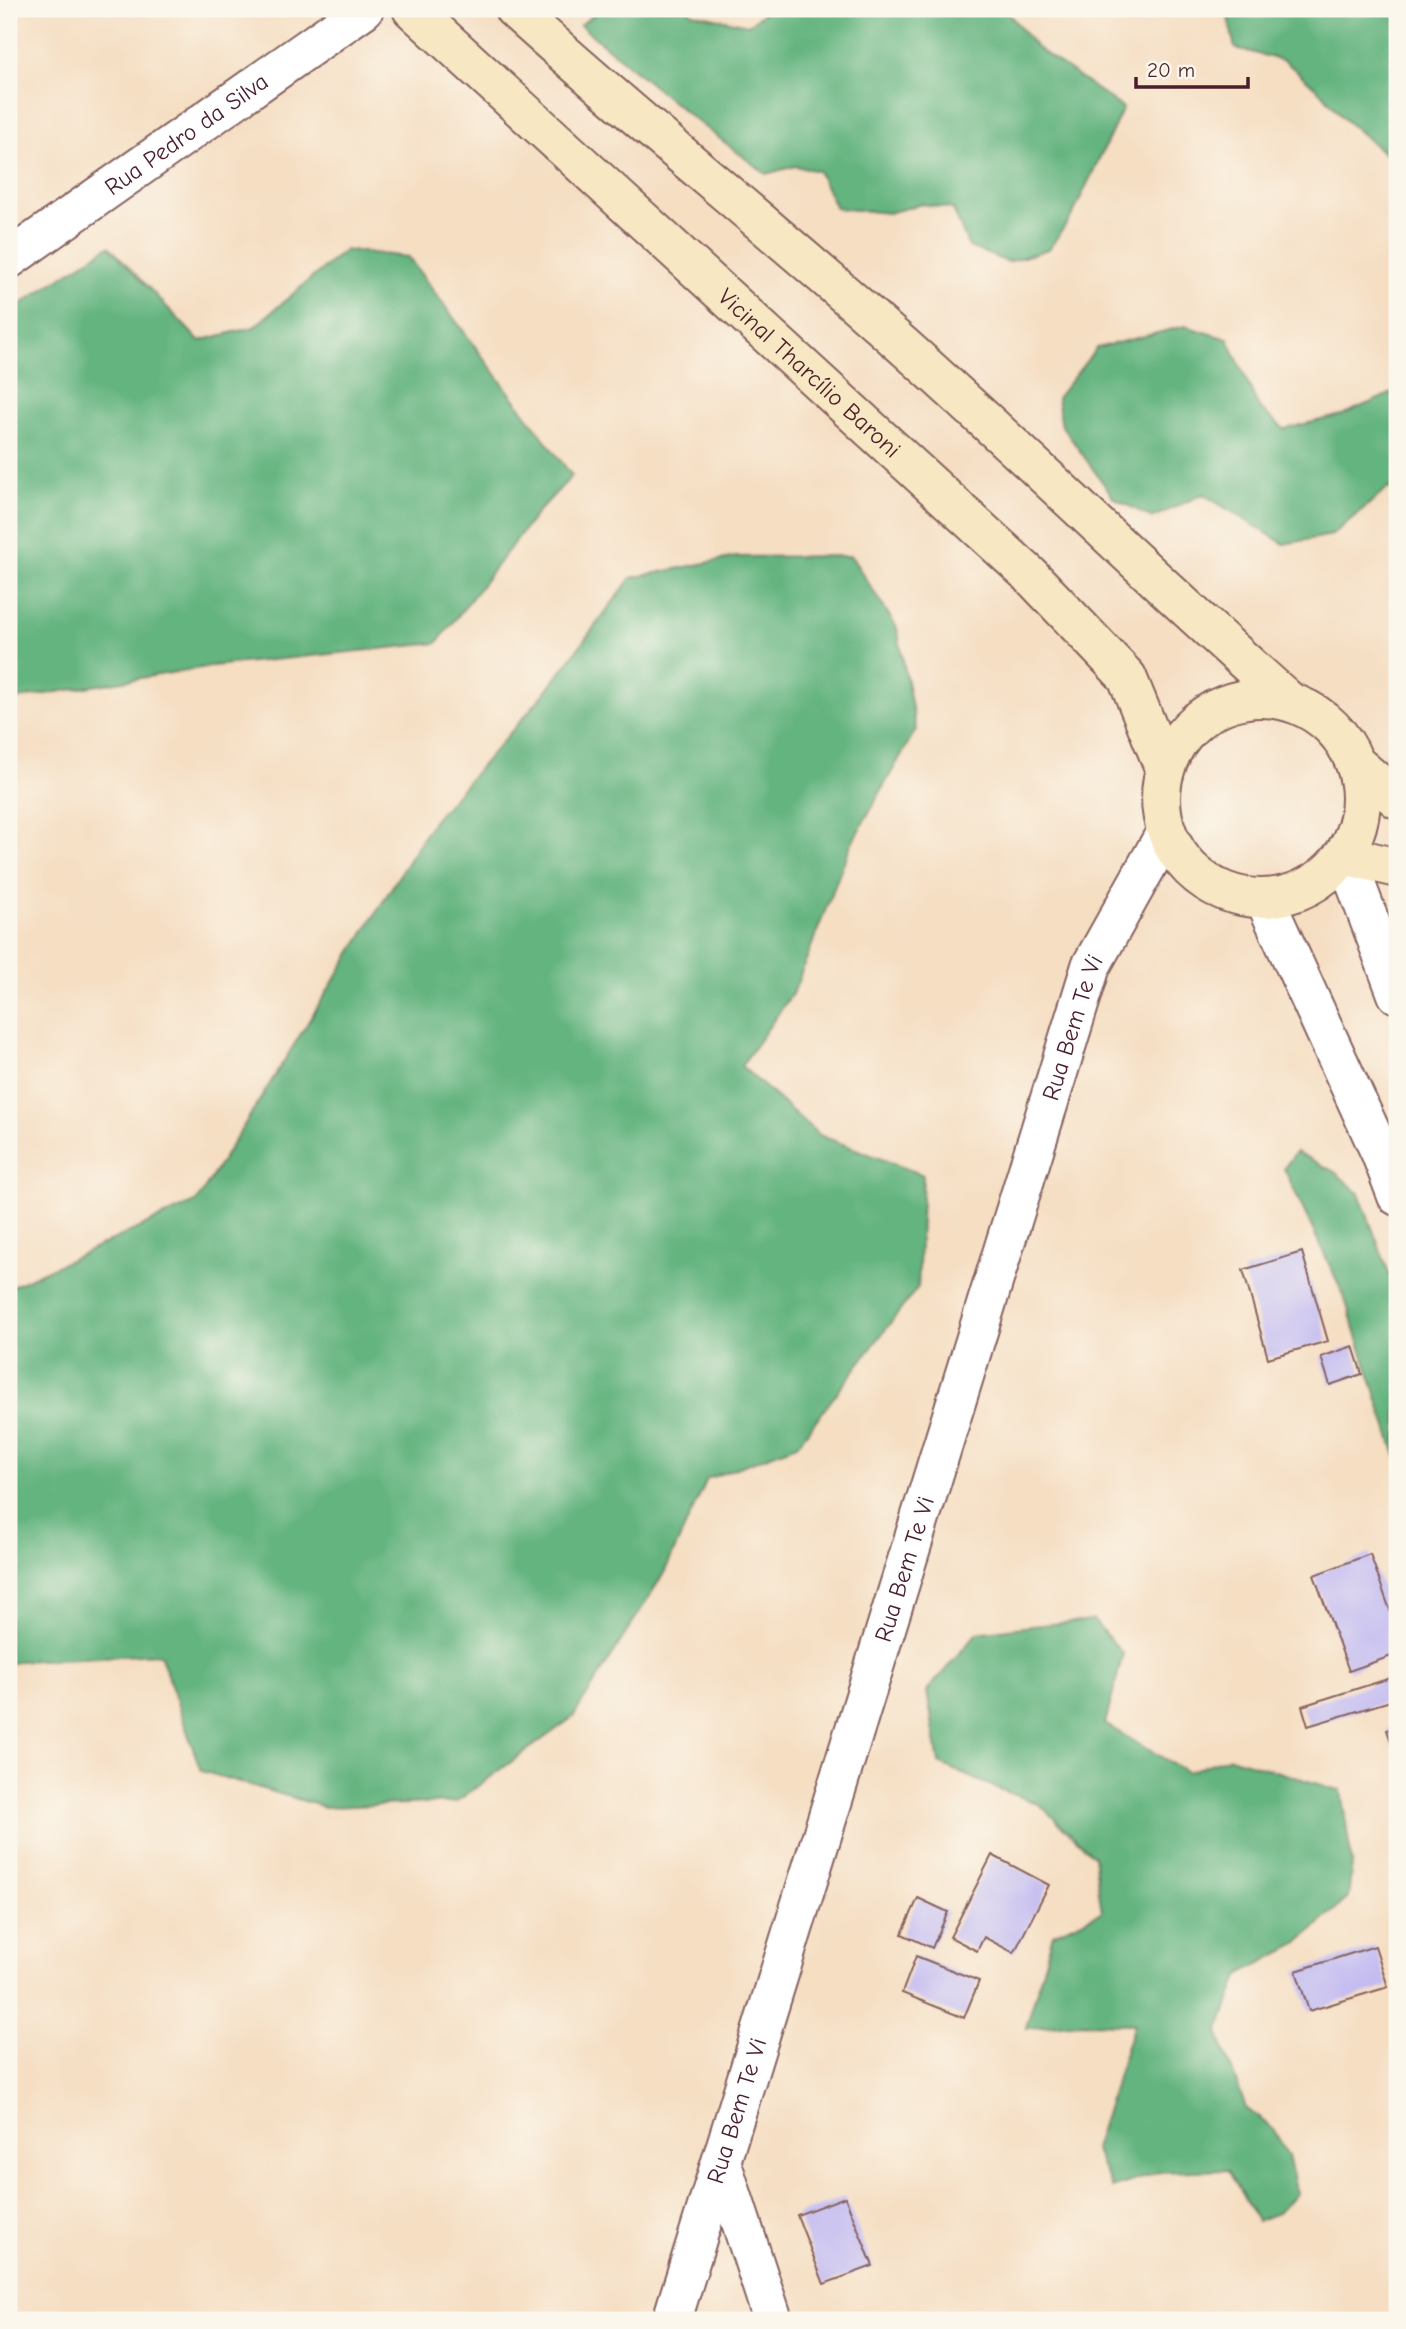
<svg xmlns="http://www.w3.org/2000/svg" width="1406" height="2329" font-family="'Comic Neue',sans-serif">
  <rect width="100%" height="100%" fill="#fbf7ec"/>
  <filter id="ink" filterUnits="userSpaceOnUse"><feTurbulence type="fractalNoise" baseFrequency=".0143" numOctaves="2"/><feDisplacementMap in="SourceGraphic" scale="14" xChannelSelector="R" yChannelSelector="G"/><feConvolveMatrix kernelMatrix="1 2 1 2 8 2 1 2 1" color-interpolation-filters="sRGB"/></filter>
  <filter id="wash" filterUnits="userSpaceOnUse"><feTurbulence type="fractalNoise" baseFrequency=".00686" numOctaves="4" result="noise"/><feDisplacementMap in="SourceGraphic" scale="28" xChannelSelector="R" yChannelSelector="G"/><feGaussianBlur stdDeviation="1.57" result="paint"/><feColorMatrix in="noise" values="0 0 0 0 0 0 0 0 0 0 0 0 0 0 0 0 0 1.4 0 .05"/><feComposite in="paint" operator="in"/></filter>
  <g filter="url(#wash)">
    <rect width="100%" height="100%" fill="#f5dec2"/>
    <!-- forest -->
    <path fill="#64b47f" stroke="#576a55" stroke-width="2" d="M602,9h85l5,4 56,12 21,-16h236l31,38 87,61 -50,106 -24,35 -41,13 -39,-15 -16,-38 -31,-5 -34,9 -52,-5 -18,-37 -23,-5 -29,8 -76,-58 -110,-91z
      M1229,9h168v155l-55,-47 -18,-22 -39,-34 -50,-13 -8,-35z
      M109,246l90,95 55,-14 91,-77 63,7 164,219 -35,37 -100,130 -225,23 -203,34v-388z
      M1185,326l43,13 31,69 25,21 58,-14 55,-24v96l-10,2 -55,46 -48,9 -81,-50 -51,24 -38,-20 -52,-72 -5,-28 40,-50z
      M851,556l46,72 19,101 -65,115 -57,147 -53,75 78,69 104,40 -5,112 -121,158 -90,34 -43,94 -91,144 -117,85 -131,5 -124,-36 -41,-117 -141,7 -10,3v-376l188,-87 236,-380 111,-127 87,-116 105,-21z
      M1296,1152l39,20 24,21 30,80 8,17v168l-53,-162 -60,-128z
      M1093,1620l30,34 -18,70 82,48 43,-15 111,34 11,72 -4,35 -51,46 -57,30 -22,59 28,75 27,21 15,27 9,37 -19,20 -21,8 -29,-51 -69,2 -47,16 -18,-39 40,-125 -53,-1 -55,5 27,-94 49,-22 -8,-56 -55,-52 -58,-22 -42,-19 -12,-72 50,-58 55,-7z"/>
    <g id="blocks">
      <!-- building -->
      <path fill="#c3bbf1" d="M1302,1252l26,89 -60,17 -25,-88z
        M1353,1346l9,28 -32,11 -9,-28z
        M1370,1554l27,76v24l-48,17 -35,-96z
        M1397,1676v23l-89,27 -6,-20z
        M1397,1726v32l-10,-28z
        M992,1855l57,30 -35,68 -30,-16 -7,14 -27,-14z
        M918,1898l30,14 -16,36 -30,-14z
        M1375,1946l13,41 -79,24 -13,-40z
        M916,1956l63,25 -15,37 -62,-25z
        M845,2197l28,69 -49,18 -27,-69z"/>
    </g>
  </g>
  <g filter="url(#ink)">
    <use href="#blocks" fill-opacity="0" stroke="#866260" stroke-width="2"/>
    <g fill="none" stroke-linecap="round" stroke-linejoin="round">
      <defs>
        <g id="street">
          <path id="s1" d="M9,259l355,-250"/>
          <path d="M1345,855l52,139"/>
          <path d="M1265,900l115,252 17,44"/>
          <path d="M722,2164l51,156"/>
          <path id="s2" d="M672,2320l419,-1354 75,-134"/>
        </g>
        <g id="secondary">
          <path id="s3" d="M412,9l619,567 96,101 38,93"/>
          <path d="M514,9c123,112 253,215 377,326 135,119 263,247 398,366"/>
          <circle cx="1261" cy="798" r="100"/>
          <path d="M1356,764l41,35"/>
          <path d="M1345,855l52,13"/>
        </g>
      </defs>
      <!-- street casing -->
      <use href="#street" stroke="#866260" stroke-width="42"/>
      <!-- secondary casing -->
      <use href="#secondary" stroke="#866260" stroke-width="42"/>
      <!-- street -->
      <use href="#street" stroke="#fff" stroke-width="38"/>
      <!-- secondary -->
      <use href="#secondary" stroke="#f7e8c3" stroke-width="38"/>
    </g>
  </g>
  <g text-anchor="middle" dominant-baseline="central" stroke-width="7" stroke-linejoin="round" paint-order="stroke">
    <!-- street labels -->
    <g font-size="24" fill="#4a1f2b" stroke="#fbf7ec">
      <text stroke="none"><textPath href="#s1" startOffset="217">Rua Pedro da Silva</textPath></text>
      <text stroke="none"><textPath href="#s3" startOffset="539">Vicinal Tharcílio Baroni</textPath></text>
      <text stroke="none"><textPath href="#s2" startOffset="1353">Rua Bem Te Vi</textPath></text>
      <text stroke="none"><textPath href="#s2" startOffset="786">Rua Bem Te Vi</textPath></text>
      <text stroke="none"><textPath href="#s2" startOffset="219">Rua Bem Te Vi</textPath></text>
    </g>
  </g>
  <!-- margin -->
  <rect width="1406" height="2329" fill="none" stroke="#fbf7ec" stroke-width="35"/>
  <!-- scale -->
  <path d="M1136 77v10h112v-10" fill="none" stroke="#4a1f2b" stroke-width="3.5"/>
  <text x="1147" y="77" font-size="21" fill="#4a1f2b" stroke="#fbf7ec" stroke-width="5" paint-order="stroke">20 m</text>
</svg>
